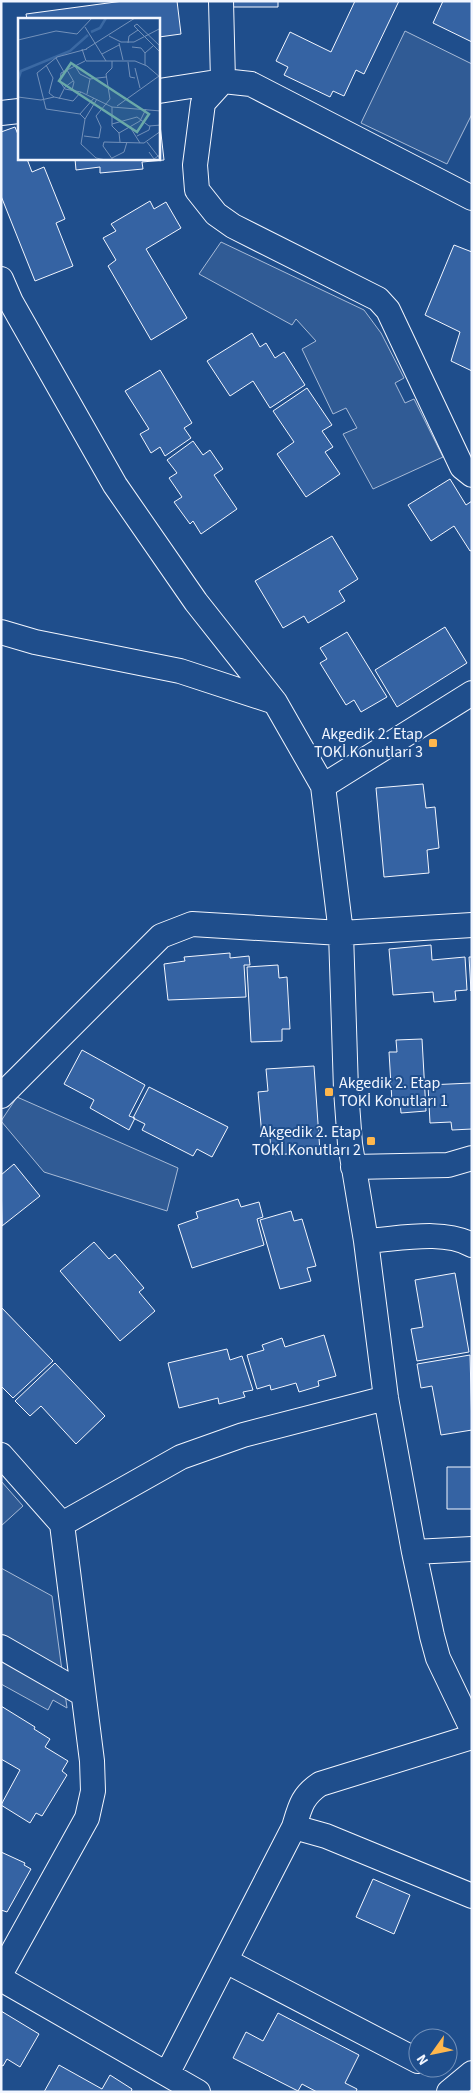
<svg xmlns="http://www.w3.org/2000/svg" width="473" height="2093" font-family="'Source Sans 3',sans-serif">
  <rect width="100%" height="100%" fill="#1f4e8c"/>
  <!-- parking -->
  <path fill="#305b95" stroke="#a8bbd7" d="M405,31l67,33v50l-25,50 -86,-41z
    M221,242l143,68 17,23 23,45 -9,5 10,20 9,-4 29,58 -70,32 -30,-55 14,-6 -11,-20 -13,6 -31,-65 14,-8 -20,-22 -4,6 -93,-51z
    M17,1097l161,71 -11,43 -123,-39 -43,-51z
    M1,1481l22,25 -22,20z
    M1,1568l51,28 15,112 -14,-8 -5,10 -47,-26z"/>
  <!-- building -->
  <path fill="#3563a3" stroke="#f2f6ff" d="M123,1h54l4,33 -22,3v-18h-132l-1,-5z
    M228,1h50v6h-50z
    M355,1h44l-35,73 -8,-4 -12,26 -11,-5 -3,6 -46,-22 4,-8 -12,-6 14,-29 41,20z
    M443,1h29v41l-39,-19z
    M159,116l5,44 -22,2 1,7 -43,4v-6l-24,3 -1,-11h84z
    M15,127l4,10v22h8l5,13 12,-5 21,52 -9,4 17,43 -38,15 -34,-85v-64z
    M150,201l4,8 12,-7 15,26 -35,21 41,69 -36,22 -43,-74 8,-6 -13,-22 13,-7 -5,-7z
    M454,245l18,7v119l-21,-10 9,-29 -35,-17z
    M252,333l8,14 6,-4 9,15 9,-6 21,33 -35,23 -17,-27 -23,15 -23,-35z
    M160,370l32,53 -8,5 7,10 -26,18 -5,-9 -9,6 -11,-19 9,-5 -24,-38z
    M307,388l25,37 -10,6 11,16 -8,5 15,22 -34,23 -29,-43 17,-12 -21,-31z
    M193,441l10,14 7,-5 13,19 -9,6 23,34 -36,25 -8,-13 -3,3 -16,-22 8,-5 -13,-19 8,-5 -10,-13z
    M450,479l16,26 6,-4v49l-2,1 -16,-25 -23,15 -23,-36z
    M332,536l26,43 -19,12 6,10 -37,22 -4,-7 -21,12 -28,-47z
    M445,627l22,36 -70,44 -22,-37z
    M347,632l40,65 -26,15 -7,-12 -8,5 -26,-42 7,-4 -7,-11z
    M423,784l3,24 9,-1 4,41 -12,2 2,23 -45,4 -8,-89z
    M431,945l1,15 33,-3 2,33 -12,1 1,9 -22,2 -1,-10 -40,3 -4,-46z
    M230,953v5l19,-2 1,9h-6l2,32 -78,3 -4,-36 21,-3 -1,-4z
    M469,957h3l-1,34z
    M278,965l1,13 8,-1 3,52h-8v12l-31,1 -4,-75z
    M422,1039l4,72 -25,2 -1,-11h-8l-3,-50h8l-1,-12z
    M82,1050l63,35 -16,31 6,2 -6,12 -39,-22 4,-8 -30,-16z
    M314,1066l6,86 -49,3 -1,-19h-8l-4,-44 10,-1 -2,-22z
    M472,1083v46l-20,1 -1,-8 -21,1 -2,-38z
    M149,1087l79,40 -16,30 -15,-8 -4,7 -51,-26 3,-6 -12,-6z
    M14,1164l26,32 -38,30 -1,-51z
    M238,1199l3,8 18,-5 4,15 -6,2 7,26 -72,23 -14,-43 20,-7 -2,-6z
    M291,1211l3,10 8,-2 14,47 -9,2 4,13 -31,8 -20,-69z
    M94,1242l15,17 6,-5 29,34 -5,4 16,19 -35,30 -60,-70z
    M455,1273l14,79 -52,9 -6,-32 12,-2 -8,-47z
    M1,1307l52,54 -40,37 -12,-12z
    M324,1335l12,41 -18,5 1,5 -20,6 -3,-9 -25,7 -1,-5 -13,4 -10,-34 17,-5 -2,-5 20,-7 3,9z
    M227,1349l3,11 12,-4 11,34 -10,2 2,5 -26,7 -1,-6 -39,10 -11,-45z
    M470,1355l2,75 -31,5 -9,-49 -11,2 -4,-24z
    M55,1363l50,53 -29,28 -35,-38 -11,10 -15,-15z
    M447,1467h25v42h-25z
    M1,1706l34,21 -1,2 16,10 -5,8 23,14 -6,10 5,4 -25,41 -6,-3 -6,10 -29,-18 19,-35 -19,-11z
    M1,1852l24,11 -1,2 7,4 -24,43 -6,-2z
    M373,1879l37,16 -16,39 -38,-17z
    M1,2011l38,23 -19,33 -13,-8 -4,7 -2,-1z
    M278,2013l81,42 -14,28 12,6 -1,3h-39l-15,-8 -4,7 -65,-33 13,-26 17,9z
    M59,2065l43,24 8,-14 22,14 -1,3h-87z"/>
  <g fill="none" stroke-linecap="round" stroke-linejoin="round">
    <defs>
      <path id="minor" d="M221,1l2,80 -20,22 -8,62 2,25 19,24 17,12 145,73 10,11 74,157 10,8
        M159,91l64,-10 28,3 221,114
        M1,113l18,-2
        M1,279l10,23 104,183 81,117 79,100 48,84 18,147 5,157 4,54 16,97 20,157 28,154 18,84 6,22 34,71
        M1,632l34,10 145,29 95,31
        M323,786l149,-93
        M1,1096l160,-160 31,-12 149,9 131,-8
        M353,1167l95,-2 24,-7
        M366,1241c33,-2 77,-12 106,4
        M1,1455l61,69 30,237 1,30 -6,27 -86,155
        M62,1524l119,-67 62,-22 143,-37
        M414,1552l58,-3
        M1,1647l82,47
        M294,1827l32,9 146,60
        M226,1961l192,100
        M1,1979l197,113
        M167,2074l127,-247c6,-20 8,-31 26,-43l152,-47
        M449,2092l23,-19"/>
    </defs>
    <!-- minor casing -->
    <use href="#minor" stroke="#f2f6ff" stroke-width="26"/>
    <!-- minor -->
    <use href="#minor" stroke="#1f4e8c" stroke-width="24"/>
  </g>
  <!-- markers -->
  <g fill="#ffb74d" stroke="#1f4e8c" stroke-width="2">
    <rect x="428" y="738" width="10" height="10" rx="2.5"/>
    <rect x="324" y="1087" width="10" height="10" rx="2.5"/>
    <rect x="366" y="1136" width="10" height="10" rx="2.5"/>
  </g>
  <g text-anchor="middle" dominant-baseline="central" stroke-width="4" stroke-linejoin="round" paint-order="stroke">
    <!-- poi labels -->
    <g font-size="16" fill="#f2f6ff" stroke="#1f4e8c" text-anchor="end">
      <text x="423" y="734">Akgedik 2. Etap<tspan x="423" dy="18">TOKİ Konutları 3</tspan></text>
      <text x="339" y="1083" text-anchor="start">Akgedik 2. Etap<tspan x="339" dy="18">TOKİ Konutları 1</tspan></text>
      <text x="361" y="1132">Akgedik 2. Etap<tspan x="361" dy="18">TOKİ Konutları 2</tspan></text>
    </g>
  </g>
  <!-- overview -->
  <g transform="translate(18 18)">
    <rect width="142" height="142" fill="#1f4e8c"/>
    <path fill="none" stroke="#3b69a3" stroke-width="2.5" d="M73,14l9,-4 6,-10M0,62l3,-9 49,-20 18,-16"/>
    <path fill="none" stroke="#7391ba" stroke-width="1" d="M119,6l-3,2 27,27M119,6l24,23M67,9l21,34M91,18l12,6h13l27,-14M0,22l38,-9 21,3 15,-16M101,25l4,17M110,25l1,-7 9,-6M114,29l9,1 4,5M64,31l4,12h49l12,5 14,12M68,31l49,-31M84,36l17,-9M38,40l8,14M67,43l-24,12 -1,9 5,7 16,3 31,15 49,4M110,44l2,15 5,1M28,47l7,13 -4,15 5,4 19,4 8,-9M127,47v-12l8,-7M57,48l5,8 10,5 16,-2M117,50l5,20M49,52l7,12 -2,8M69,76l3,-15M0,79l23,3 13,-3M41,81l6,-12 8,-6M79,81l-12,20 -4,25 15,14 10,2M99,88l42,-30M94,89v19l7,7 1,9M62,96l14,-16M67,101l-5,-5 -34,-5 -9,-36 20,-16 30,-8M94,106l25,-7 12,9 12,-1M112,109l10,16M101,115l21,-12 6,-12M66,118l15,2 2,-11 -5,-11 14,-17 -4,-25 6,-6v-7M119,118l12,-6 1,-4M129,124l14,18M131,134l5,7 7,-5M94,140l12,-6 3,-10M95,142l-10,-14 1,-4 40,1 17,-12"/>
    <path fill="#6aa9a8" fill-opacity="0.15" stroke="#6aa9a8" stroke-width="2.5" d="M53,45l78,51 -12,18 -78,-51z"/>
    <rect width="142" height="142" fill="none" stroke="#f2f6ff" stroke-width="2.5"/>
  </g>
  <!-- border -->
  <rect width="473" height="2093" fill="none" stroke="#f2f6ff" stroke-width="5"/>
  <!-- north arrow -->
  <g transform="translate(433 2053) rotate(237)"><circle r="24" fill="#1f4e8c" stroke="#7391ba"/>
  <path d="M0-4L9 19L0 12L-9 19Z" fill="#ffb74d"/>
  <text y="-8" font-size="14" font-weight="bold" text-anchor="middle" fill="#f2f6ff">N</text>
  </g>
</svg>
